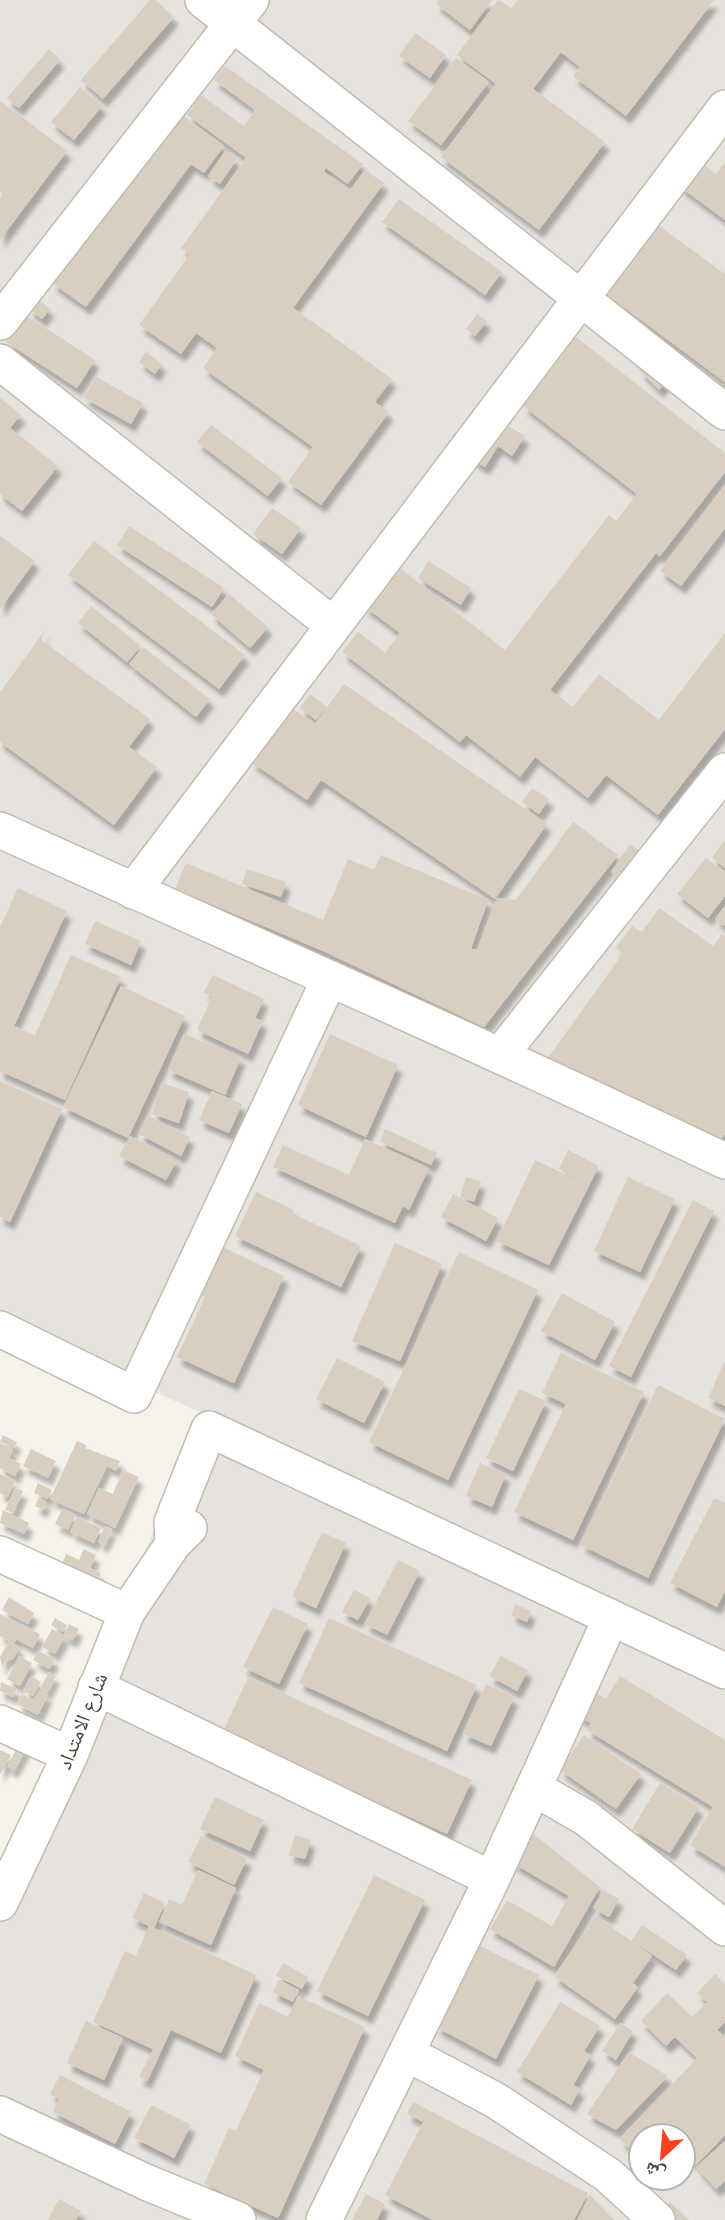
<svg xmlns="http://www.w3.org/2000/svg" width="725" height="2220" font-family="'Nunito Sans','Noto Naskh Arabic',sans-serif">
  <defs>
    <filter id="shadow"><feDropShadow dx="4.5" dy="8" stdDeviation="2" flood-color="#0004"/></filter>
  </defs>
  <rect width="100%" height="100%" fill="#f6f3ec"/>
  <!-- industrial -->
  <path fill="#e6e2dd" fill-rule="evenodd" d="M0,0h725v2220h-725v-347l206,-458 -206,-93zM641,2136h42v42h-42z"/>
  <!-- building -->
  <path fill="#d8cfc1" filter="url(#shadow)" d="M150,0h5l19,17 -71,82 -22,-19z
    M439,0h53l-22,30 -34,-26z
    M498,0l14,8 6,-8h196l-88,116 -53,-40 7,-9 -19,-15 -28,37 72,53 -66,88 -98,-73 55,-73 -39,-29z
    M415,33l31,22 -16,23 -31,-22z
    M49,49l11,11 -41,48 -12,-10z
    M456,58l33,24 -48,63 -33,-24z
    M225,66l138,98 -15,20 -22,-16 -2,4 26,18 15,-20 19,13 -91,125 99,71 -17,23 14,10 -68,93 -33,-23 25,-35 -110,-79 14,-20 -21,-15 -15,21 -42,-29 51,-71 -9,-6 65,-90 -59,-43 14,-20 43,31 11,-16 -41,-30z
    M80,87l22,19 -28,34 -23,-18z
    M0,101l67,50 -67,89v-42l3,-4 -3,-2z
    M178,112l46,34 -20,27 -13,-9 -105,143 -34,-24z
    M225,151l12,8 -17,25 -12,-8z
    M698,160l18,14 9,-12v58l-46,-34z
    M399,199l103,73 -17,23 -103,-73z
    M655,223l70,51v108l-122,-90z
    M37,298l13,11 -8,10 -13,-10z
    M24,314l71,46 -18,28 -71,-46z
    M477,314l10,7 -12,15 -9,-7z
    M576,337l149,116v19l-65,84 -4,-3 -106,137 23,17 26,-33 60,46 66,-87v96l-67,86 -52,-40 -18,23 -53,-41 -15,20 -54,-42 -6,7 -118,-90 16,-20 27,21 15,-20 -36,-27 32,-41 109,85 104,-135 7,6 21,-27 -114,-88z
    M146,352l16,12 -7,10 -16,-12z
    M653,358l19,18 -13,14 -19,-19z
    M96,377l47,26 -12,21 -47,-26z
    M0,398l21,17 -11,13 48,38 -36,45 -22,-17z
    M497,419l28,17 -13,20 -14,-10 -13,21 -13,-8z
    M211,425l71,53 -14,18 -71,-54z
    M725,485v43l-44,58 -21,-15z
    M272,508l29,20 -19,26 -29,-20z
    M129,526l95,62 -12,19 -95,-62z
    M0,536l35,25 -35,48z
    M94,541l151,114 -26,34 -151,-114z
    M428,561l43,27 -10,17 -43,-27z
    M229,594l39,33 -18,21 -39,-34z
    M91,606l50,40 -14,16 -49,-39z
    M46,629l-5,11 109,79 -21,28 28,20 -43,58 -114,-83v-50z
    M143,647l67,52 -14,18 -67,-53z
    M344,684l203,140 -52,75 -174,-119 -14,20 -56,-38 39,-55 25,17z
    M310,694l17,13 -11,13 -16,-12z
    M532,788l17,11 -10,15 -17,-12z
    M573,822l45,33 -134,172 -161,-76 -148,-62 11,-26 137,57 25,-61 26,11 7,-15 107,45 -17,49 6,1 20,-52 19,2z
    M725,840v28l-13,-11z
    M630,844l15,10 -19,27 -15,-9z
    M706,858l19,15v23l-17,22 -31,-24z
    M247,869l39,13 -5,15 -39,-13z
    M18,888l49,23 -53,115 21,9 36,-80 50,22 -56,123 -65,-29v-144z
    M725,906v20l-10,-7z
    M659,908l54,38 9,-12 3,2v198l-5,7 -175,-79 78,-109 -7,-5 16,-22 10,6z
    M95,921l46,20 -10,24 -46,-21z
    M213,975l51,24 -9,19 8,3 -15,33 -51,-24 15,-34 -8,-4z
    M121,986l64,30 -57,122 -65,-31z
    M184,1034l57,23 -16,38 -57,-25z
    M330,1034l68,31 -32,72 -68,-32z
    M0,1081l62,28 -52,113 -10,-5z
    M162,1083l27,9 -10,31 -27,-9z
    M212,1091l30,13 -13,29 -30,-13z
    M149,1116l41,21 -9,19 -42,-22z
    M385,1129l52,24 -6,12 -51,-23z
    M130,1136l47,24 -11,20 -47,-24z
    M365,1139l64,29 -20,42 -6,-4 -8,17 -122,-56 10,-22 66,30z
    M568,1150l31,16 -50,99 -52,-24 38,-81 42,20 -18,-11z
    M466,1177l15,5 -7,20 -14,-5z
    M628,1177l47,22 -35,73 -46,-21z
    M256,1192l38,18 -2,3 69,33 -20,41 -106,-51z
    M453,1194l45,24 -12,23 -45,-24z
    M693,1200l21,11 -83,166 -22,-11z
    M395,1243l47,21 -42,97 -48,-20z
    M222,1247l62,29 -50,107 -57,-26 28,-60 -5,-3z
    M459,1252l79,38 -90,190 -79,-38z
    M562,1293l53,29 -20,38 -54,-29z
    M561,1353l83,39 -71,148 -59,-28 52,-108 -24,-11z
    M337,1358l48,24 -21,41 -48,-24z
    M725,1361v45l-17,-8z
    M658,1385l67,34 -77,159 -67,-33z
    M519,1389l27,12 -33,70 -27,-13z
    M3,1435l14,7 -3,6 -14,-6z
    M77,1441l9,4 -1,3 35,13 -4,10 -9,-5 -23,48 -34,-15z
    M0,1443l13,6 -4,9 12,6 -6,12 -15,-8z
    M31,1449l25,12 -8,17 -25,-12z
    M480,1463l26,11 -14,33 -26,-11z
    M123,1470l16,7 -24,51 -28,-14 12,-26 14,6z
    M0,1474l15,7 -7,16 -8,-4z
    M38,1483l14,7 -5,9 -13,-6z
    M15,1488l8,3 -10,22 -8,-3z
    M39,1498l8,4 -4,8 -8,-4z
    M714,1498l11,5v88l-8,16 -47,-24z
    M62,1509l13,6 -7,15 -13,-6z
    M3,1510l26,13 -5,11 -24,-11z
    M77,1517l24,11 -7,15 -24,-11z
    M105,1526l7,3 -8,16 -6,-3z
    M322,1532l24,11 -30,65 -24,-11z
    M84,1549l12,6 -6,13 11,5 -4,9 -36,-16 5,-12 13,6z
    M398,1560l22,11 -33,64 -22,-11z
    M354,1590l16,8 -12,22 -16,-8z
    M9,1597l25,16 -6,11 -26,-14z
    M515,1604l16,7 -4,11 -16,-7z
    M273,1607l35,17 -29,60 -36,-17z
    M0,1614l40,20 -7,14 -17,-9 -2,5 6,3 -8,13 -5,-2 -5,9 -2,-10 9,-16 -9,-5z
    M55,1618l12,7 -4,7 -12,-7z
    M329,1618l148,67 -30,66 -148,-68z
    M69,1624l10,5 -6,11 -8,-4 -10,18 -13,-7 10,-18 12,6z
    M38,1651l17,8 -6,10 -16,-9z
    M19,1656l13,7 -12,23 -13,-7z
    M501,1656l27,14 -11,21 -28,-15z
    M49,1672l7,4 -9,16 -7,-4z
    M31,1676l10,6 -8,14 -10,-5z
    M620,1676l105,64v127l-35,-22 23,-38 -126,-77 4,-7 -16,-9 15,-25 16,10z
    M248,1677l224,103 -25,54 -224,-102z
    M1,1682l16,7 -4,8 -13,-6z
    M486,1684l28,13 -23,49 -28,-12z
    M39,1690l9,5 -10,20 -21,-11 5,-10 11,6z
    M584,1735l57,39 -25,35 -56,-39z
    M21,1740l7,4 -14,26 -7,-3z
    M0,1750l11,5 -11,20z
    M660,1783l39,24 -29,46 -38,-24z
    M215,1797l49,23 -14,31 -50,-22z
    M531,1832l69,55 -46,80 -64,-38 17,-29 45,26 17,-30 -56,-33z
    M295,1835l16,5 -6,19 -16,-4z
    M201,1836l46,23 -13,26 -46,-23z
    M198,1870l38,18 -25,57 -52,-23 10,-23 13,6z
    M374,1875l51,25 -57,116 -51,-25z
    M603,1890l16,9 -10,18 -16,-9z
    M144,1893l21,10 -11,25 102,47 -35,78 -50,-23 -24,51 -8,-4 14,-28 -60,-27 32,-71 11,5 13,-30 -17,-8z
    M596,1916l35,25 11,-16 45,30 -11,15 -42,-28 18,14 -19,27 5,4 -23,32 -61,-43z
    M478,1945l61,30 -43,84 -60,-32z
    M283,1963l25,14 -6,12 -26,-13z
    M715,1974l10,10v38l-8,8 8,7v98l-29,30 -11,-11 -2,2v-20h-42v23l-21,-20 77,-81 -22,-21 -9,9 -25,-25 26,-28 25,24 15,-15 -10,-9z
    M279,1980l20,10 -6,12 -20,-10z
    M298,1996l67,31 -87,191 -74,-34 25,-56 7,3 28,-61 -29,-14 24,-53 29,14z
    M560,2002l40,24 -16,25 7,4 -18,30 7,4 -9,16 -54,-33z
    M86,2021l37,17 -19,42 -37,-17z
    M620,2023l13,8 -17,29 -14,-9z
    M629,2052l39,24 -52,54 -29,-16z
    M60,2075l71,37 -16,32 -62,-32 6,-13 -9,-5z
    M413,2102l175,91 -14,27h-141l-48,-25 38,-73 -16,-8z
    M151,2105l40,20 -17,33 -40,-20z
    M725,2141v40l-9,8 -20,-22z
    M366,2194l19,10 -8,16h-25z
    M590,2195l24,25h-37z
    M59,2199l22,12 -5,9h-28z
    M670,2202l19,18h-19l-9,-8z"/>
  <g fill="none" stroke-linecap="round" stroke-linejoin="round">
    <defs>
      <path id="minor" d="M203,0l522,412
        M0,322l251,-322
        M0,362l333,263
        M0,830c242,110 485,216 725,331
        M133,891l592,-783
        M501,1054l224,-283
        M0,1329l134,66 195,-415
        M173,1544l-1,-22 37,-93 516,242
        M0,1554l127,58
        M96,1687l396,192
        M0,1723l70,32
        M534,1788l52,30 139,110
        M0,1903l70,-148 57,-143 46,-68 16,-16
        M408,2054l87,46 113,75 49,45
        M0,2114l148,69 90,37
        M324,2220l168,-341 119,-261"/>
    </defs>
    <!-- minor casing -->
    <use href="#minor" stroke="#c2bbae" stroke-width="38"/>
    <!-- minor -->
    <use href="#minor" stroke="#fff" stroke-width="35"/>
  </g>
  <g text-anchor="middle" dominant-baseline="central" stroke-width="5" stroke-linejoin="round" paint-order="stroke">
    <!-- street labels -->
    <g font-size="21" fill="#4b4439" stroke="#fff">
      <text transform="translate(82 1721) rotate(-68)">شارع الامتداد</text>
    </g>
  </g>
  <!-- north arrow -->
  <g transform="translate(662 2157) rotate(206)"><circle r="33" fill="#ffffff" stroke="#b7b4b0" stroke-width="2"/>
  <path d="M0-5L12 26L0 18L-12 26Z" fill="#fc3f1d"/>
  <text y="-10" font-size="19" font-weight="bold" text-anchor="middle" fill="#4b4439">ش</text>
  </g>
</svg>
